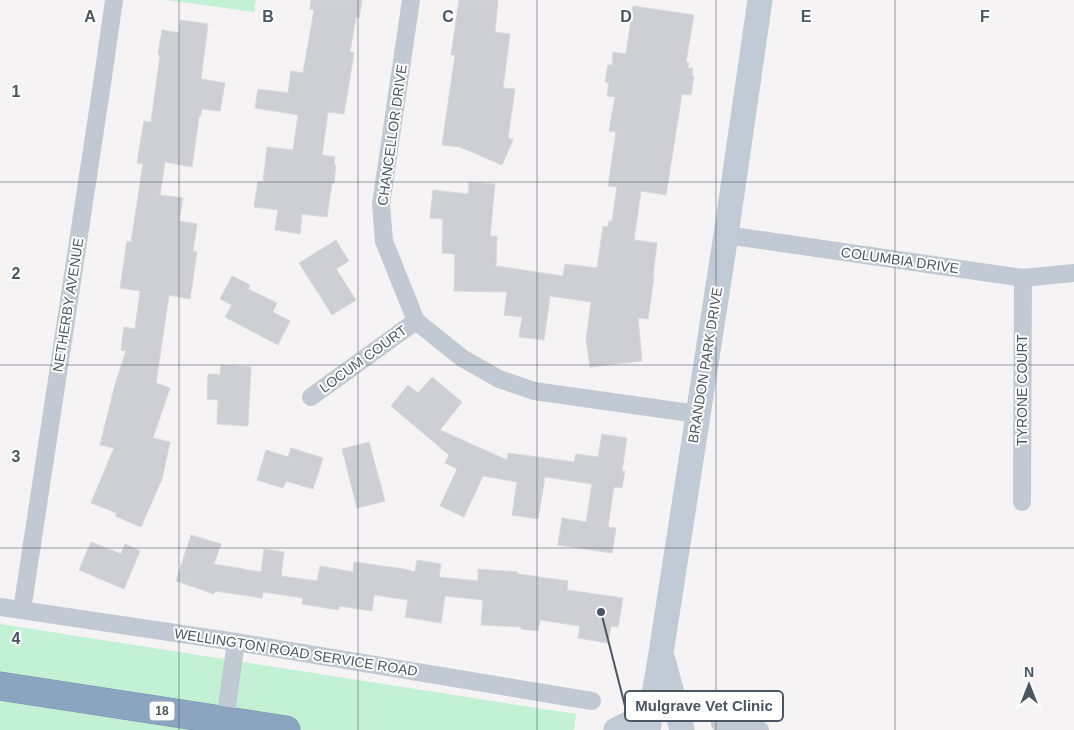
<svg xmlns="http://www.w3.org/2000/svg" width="1074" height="730" font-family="Helvetica,sans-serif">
  <rect width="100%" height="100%" fill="#f5f3f3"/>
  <!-- green -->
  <path fill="#c3f1d5" d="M167,0h89l-2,12z
    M0,624l576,90 -2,16h-574z"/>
  <!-- building -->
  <path fill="#cdcfd5" stroke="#d7d9de" d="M311,0h51l-3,18 -3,-1 -6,35 4,1 -10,61 -16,-2 -6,43 13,2 -1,8h2l-2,18h-2l-5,34 -25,-3 -2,20 -25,-4 3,-20 -24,-3 4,-26 5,1 4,-35 26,3 5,-35 -43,-7 3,-19 30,4 3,-22 12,2 11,-63 -4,-1z
    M459,0h39l-3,32 15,2 -7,54 12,1 -7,49 5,2 -11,25 -42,-18 -18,-2 13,-90h-4z
    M633,6l61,9 -8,47 3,1 -1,5h5l-1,7 2,1 -3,19 -9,-1 -16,101 -25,-4 -7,49 23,3 -4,33 1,1 -6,42 -10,-1 4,43 -52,6 -4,-28 5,-37 -41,-6 -6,44 -25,-3 3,-20 -18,-2 3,-23 -53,-1 1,-37 -13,-1 1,-34 -13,-1 3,-28 35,4 1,-12 26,2 -5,52h7l-1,30 67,10 2,-12 32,4 6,-42 5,1 1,-6h3l5,-34 -9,-1 8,-54 -7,-1 6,-34 -8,-1 2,-13 -4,-1 3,-17h4l1,-13 13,2z
    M180,20l28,4 -7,55 24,4 -5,28 -18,-2 -2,8h-1l-7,50 -27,-5 -5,33 23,3 -4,23 18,3 -4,27 4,1 -7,47 -21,-4 -13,88 14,5 -17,50 17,4 -8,37 -21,48 -26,-11 2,-3 -26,-10 23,-55 -14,-3 15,-60 11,-34 -5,-1 3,-23 11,2 5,-38 -20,-3 7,-47 4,1 12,-78 -6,-1 7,-42 7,1 9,-67h-2l4,-25 17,3z
    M336,240l13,21 -13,8 20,31 -24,15 -33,-52z
    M232,276l18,9 -2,4 29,14 -4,9 17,9 -12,24 -53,-28 7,-12 -12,-6z
    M221,365l30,2 -3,59 -31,-2 1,-24 -11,-1 1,-25 12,1z
    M432,377l30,25 -22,28 67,30 1,-7 66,9 2,-8 22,3 4,-23 25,4 -5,33h3l-3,17 -8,-1 -6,40 8,1 -4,25 -54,-8 4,-27 24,4 6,-38 -47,-7 -7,42 -26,-4 5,-33 -34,-6 -19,41 -24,-11 17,-37 -12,-6 4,-8 -58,-49 17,-21 10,8z
    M369,442l16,59 -28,7 -15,-59z
    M291,448l32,10 -10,31 -27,-8 -3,7 -26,-8 9,-30 22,7z
    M191,535l30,9 -7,20 47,8 3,-23 20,3 -3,24 36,5 3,-15 33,6 1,-10 50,7 11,3 2,-12 24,4 -2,13 39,4v-12l40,3v2l50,7 -1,9 56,8 -5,29 -7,-1 -3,17 -30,-5 2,-12 -40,-6 -2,11 -17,-2v-2l-40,-2 2,-25 -38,-4 -4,27 -36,-6 3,-17 -34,-5 -2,16 -33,-5v4l-37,-6 1,-6 -40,-6 -1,6 -47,-7 -1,3 -38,-13z
    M91,542l30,12 4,-10 15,7 -16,38 -45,-19z"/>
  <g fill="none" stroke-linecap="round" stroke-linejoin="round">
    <defs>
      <path id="highway" d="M0,686l286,44"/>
    </defs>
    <!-- highway casing -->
    <use href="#highway" stroke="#7690ad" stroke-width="29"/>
    <!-- street -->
    <path stroke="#c1cad2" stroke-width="18" d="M411,0l-30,204 3,37 32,80 46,37 37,21 35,12 163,23
      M726,235l297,43 51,-5
      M311,397l105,-76
      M1022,502l1,-224
      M0,607l236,35 356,59
      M22,610l80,-526 12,-84
      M225,720l11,-78
      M720,723l40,7"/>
    <!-- secondary -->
    <path stroke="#c1cbd6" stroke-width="25" d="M663,660l19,70
      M616,730l34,-17
      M648,730l13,-77 65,-418 34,-235"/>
    <!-- highway -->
    <use href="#highway" stroke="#8ba5c1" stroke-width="28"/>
  </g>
  <!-- grid -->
  <path fill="none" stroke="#4a5661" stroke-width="1" stroke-opacity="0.55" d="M179,0v730M358,0v730M537,0v730M716,0v730M895,0v730M0,182h1074M0,365h1074M0,548h1074"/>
  <g text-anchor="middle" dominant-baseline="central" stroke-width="4" stroke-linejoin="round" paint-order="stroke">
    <!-- shield labels -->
    <rect fill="#fff" stroke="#808990" stroke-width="1" x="149.5" y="701.5" width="25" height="19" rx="4"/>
    <g font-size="12" font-weight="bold" fill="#4a5661">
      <text x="162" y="711">18</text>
    </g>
    <!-- street labels -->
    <g font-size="14" fill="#4a5661" stroke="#fff">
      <text transform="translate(392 135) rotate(-82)">CHANCELLOR DRIVE</text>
      <text transform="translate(900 260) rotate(8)">COLUMBIA DRIVE</text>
      <text transform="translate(68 305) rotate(-81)">NETHERBY AVENUE</text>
      <text transform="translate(363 359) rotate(-36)">LOCUM COURT</text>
      <text transform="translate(705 365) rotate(-81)">BRANDON PARK DRIVE</text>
      <text transform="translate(1022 390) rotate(-90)">TYRONE COURT</text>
      <text transform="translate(296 652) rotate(9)">WELLINGTON ROAD SERVICE ROAD</text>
    </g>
  </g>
  <g font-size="16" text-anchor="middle" font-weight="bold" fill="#4a5661" stroke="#fff" stroke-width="4" stroke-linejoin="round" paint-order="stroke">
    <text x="90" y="22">A</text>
    <text x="268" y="22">B</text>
    <text x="448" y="22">C</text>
    <text x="626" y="22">D</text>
    <text x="806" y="22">E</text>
    <text x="985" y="22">F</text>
    <text x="16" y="97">1</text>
    <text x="16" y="279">2</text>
    <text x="16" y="462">3</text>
    <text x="16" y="644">4</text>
  </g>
  <!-- callouts -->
  <path fill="none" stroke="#4a5661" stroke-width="2" d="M601 612L625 706"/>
  <circle fill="#4a5661" stroke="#fff" stroke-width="2" cx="601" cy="612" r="5"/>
  <rect fill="#fff" stroke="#4a5661" stroke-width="2" x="625" y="691" width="158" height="30" rx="5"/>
  <g font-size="15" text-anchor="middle" font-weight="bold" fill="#4a5661">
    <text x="704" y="711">Mulgrave Vet Clinic</text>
  </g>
  <!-- north arrow -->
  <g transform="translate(1029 685)" stroke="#ffffff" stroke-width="4" paint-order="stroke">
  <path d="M0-4L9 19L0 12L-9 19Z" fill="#4a5661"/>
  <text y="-8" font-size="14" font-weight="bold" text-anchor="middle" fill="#4a5661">N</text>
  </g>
</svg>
